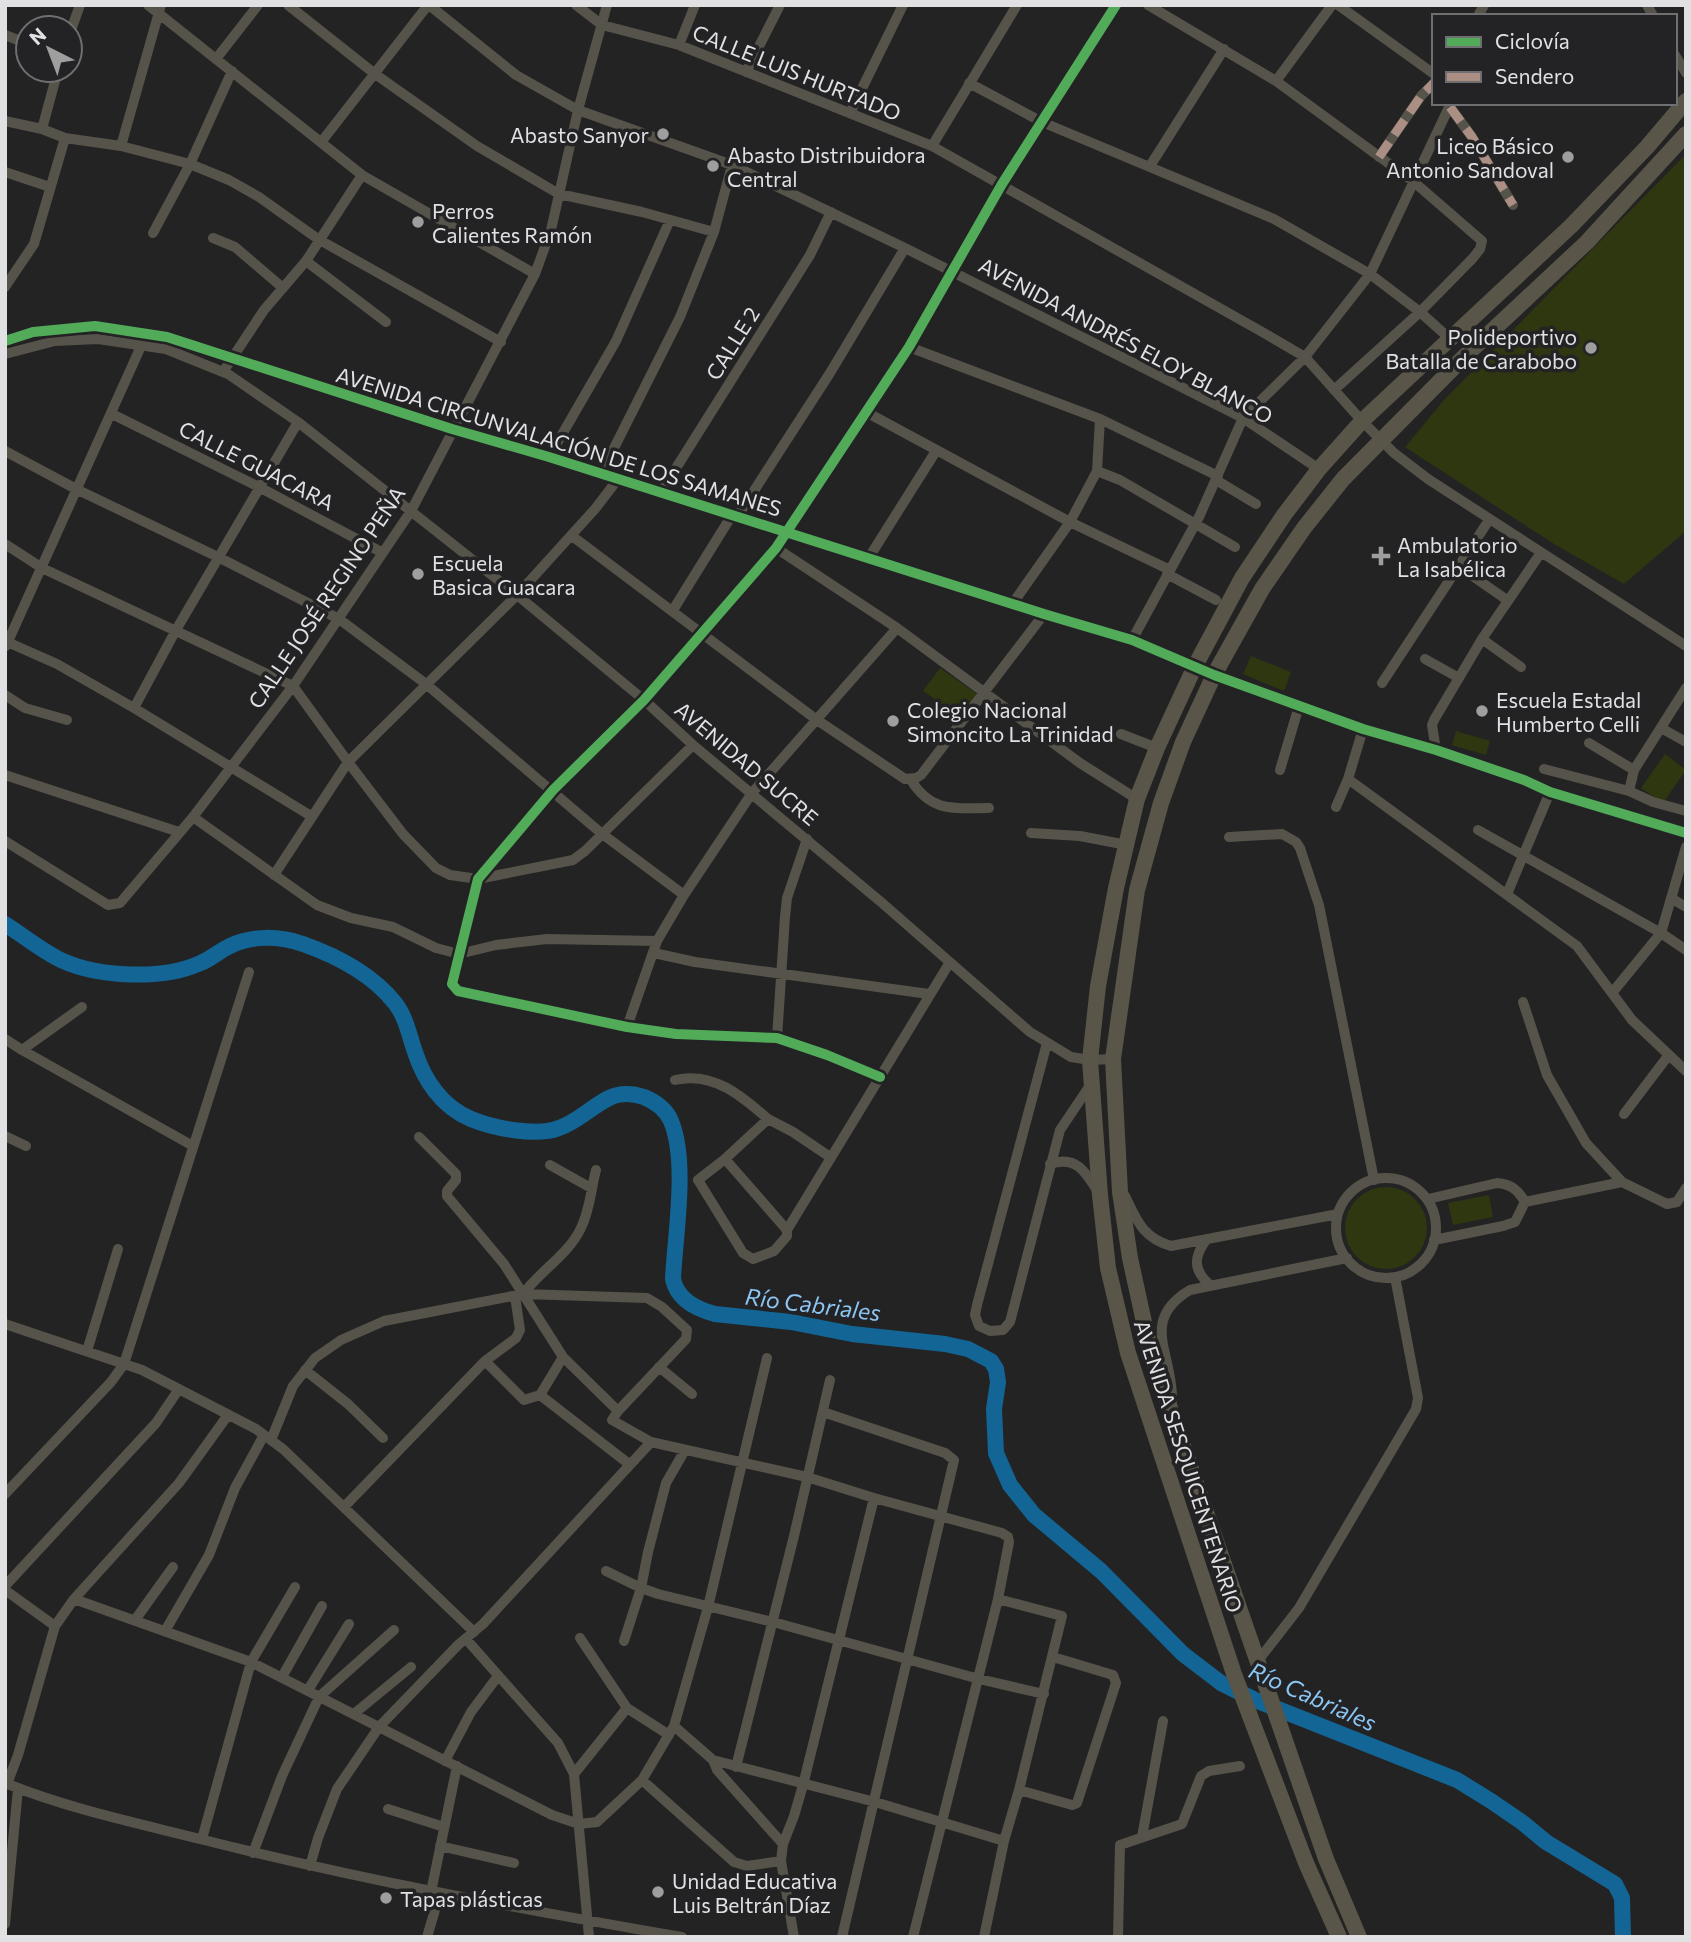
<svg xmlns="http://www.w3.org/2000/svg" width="1691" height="1942" font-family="Commissioner,sans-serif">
  <rect width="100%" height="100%" fill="#232323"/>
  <!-- grass -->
  <path fill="#2e370f" d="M1686,154v377l-62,53 -70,-40 -149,-97 38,-46z
    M1251,656l40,16 -7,19 -41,-17z
    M940,668l37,26 -16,23 -38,-26z
    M1456,731l34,10 -4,14 -34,-10z
    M1665,754l21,16 -23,33 -22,-15z
    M1345 1228a41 41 0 1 1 82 0a41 41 0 1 1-82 0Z
    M1489,1195l4,22 -40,8 -5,-22z"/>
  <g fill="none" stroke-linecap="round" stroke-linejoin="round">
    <!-- river -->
    <path stroke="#126595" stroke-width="16" d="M5,924c19,12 38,28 58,37 36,16 99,19 135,3 12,-4 21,-13 32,-18 22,-11 50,-10 73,-2 34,12 69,30 92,59 11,14 14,32 20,49 9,28 27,55 56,67 22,9 65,18 88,9 18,-6 32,-21 50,-30 12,-6 23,-5 35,-1 12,5 22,12 27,24 17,41 4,114 2,158 4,20 23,30 42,35l76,8 61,12 93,10 23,5 23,12 5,8 2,13 -4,27 2,44 14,32 24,30 67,56 82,83 38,29 34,17 202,80 34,21 32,22 23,19 69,42 7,14 1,39"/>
    <!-- minor -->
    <path stroke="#56534a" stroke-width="10" d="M148,5l214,170 173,99
      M288,5l87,69 102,72 82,48 83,18 72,20
      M429,5l87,70 62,35 154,55 173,83 338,170 76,51
      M576,5l26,20 77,20 253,101 332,187 41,24 57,64 32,32 34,26 258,167
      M1148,5l128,76 138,101 68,59 -2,8 -7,9 -53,54 -86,78
      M1338,5l96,69
      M1647,5l6,11
      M1478,16l6,-11
      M70,33l10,-28
      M5,35l23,9
      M679,45l16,-40
      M1675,55l11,18
      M216,59l42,-54
      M746,72l34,-67
      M1276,81l56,-76
      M969,83l73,39 232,97 96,55 50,38 29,26
      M1450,107l22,30 41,68
      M850,113l53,-108
      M5,121l37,8 23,9 56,8 69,18 39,16 30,17 59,42 183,103
      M42,129l16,-59
      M322,141l106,-136
      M121,146l40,-141
      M932,146l85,-141
      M1379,157l42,-61 13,-13
      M1150,166l74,-117
      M5,172l45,15
      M153,233l37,-69 42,-93
      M213,238l22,9 48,41
      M306,261l80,61
      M5,287l29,-43 31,-106
      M5,341l28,-9 62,-6 72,11 285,92 97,28 495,157 88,26 82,35 149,54 73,21 88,30 26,12 136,41
      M909,347l191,72 118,57
      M5,354l50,-13 43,-2 68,10 62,25 70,48 219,173 127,105 49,45 188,157 149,130 41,25 19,3 23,-1
      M223,372l41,-62 42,-49 56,-86
      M866,412l204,110 100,48
      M112,414l147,73 124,66
      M5,451l73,39 140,67 121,62 87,65 175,149 83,62
      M549,457l67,-116 54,-121
      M1097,471l23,9 115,67
      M601,474l79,-157 34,-85 18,-67
      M1216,480l40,24
      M661,492l149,-237 21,-43
      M737,517l93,-144 75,-125
      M572,536l245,184 88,59 11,-1 5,-3 123,-161
      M5,544l37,24 251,118 55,76 55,72 33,34 14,7 28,4 95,-19 12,-9 108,-106
      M776,548l121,80 183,135 57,36
      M868,559l68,-108
      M1458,566l49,34
      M1167,574l49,26
      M1013,603l57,-81 27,-51 3,-52
      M673,610l59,-95
      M1482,639l39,28
      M1132,640l67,-123 44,-99 62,-61 65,-83 81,-171
      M5,641l52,23 77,44 177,108
      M6,646l136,-302
      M1425,659l34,19
      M1382,683l107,-163
      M1686,688l-52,82 -5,21 24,11 33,9
      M5,695l20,13 42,12
      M134,708l42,-78 122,-208
      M1661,728l25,14
      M1363,729l-15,50 229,167 55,74 54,51
      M1121,734l36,14
      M1589,743l45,27
      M1436,750l-4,-25 2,-5 48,-81 58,-85
      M1544,769l85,22
      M1280,770l19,-64
      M5,775l174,57
      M911,780c20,33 44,28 78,28
      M1336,807l12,-28
      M193,817l124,88 34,13 42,9 43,21 23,6 37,-9 51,-6 110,2
      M1478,830l183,103 25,17
      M1031,833l49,3 47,9
      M1229,837l53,-3 14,8 4,6 19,57 55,275
      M5,841l103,64 12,-2 73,-86 100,-131 118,-175 124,-237 16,-44 27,-120 29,-105
      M274,875l74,-113 169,-167 78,-86 23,-30
      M1507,894l43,-102
      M1671,898l15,9
      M654,953l41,9 234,32
      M1612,993l49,-60 25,-86
      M1523,1002l24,73 39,68 36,39 45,22 10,-2 9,-14
      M627,1027l30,-86 27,-46 68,-102 145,-165
      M777,1038l8,-121 2,-19 20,-59
      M5,1039l17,11 60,-43
      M1047,1043l-70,262 -2,10 4,11 11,5 13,-1 7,-8 50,-192 31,-46
      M22,1050l171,96
      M880,1077l-53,-22 -50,-17 -101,-4 -49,-7 -169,-36 -6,-7 26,-105 75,-89 91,-90 132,-152 133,-201 93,-163 114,-179
      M675,1080c38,-9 67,16 93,39
      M1624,1114l44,-58
      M5,1136l21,10
      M419,1137l37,37v6l-9,11v5l57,68 59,93 55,54 -6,9 39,22 156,35 67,21 128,35 6,4 1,5 -11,57 -85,338
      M830,1157l-37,-25 -25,-13 -43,40 -27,21 45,73 10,6 21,-8 13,-15v-6l163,-268
      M725,1159l62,71
      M1050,1164c26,-9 36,8 48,28
      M550,1165l41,23
      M1336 1228a50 50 0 1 1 100 0a50 50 0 1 1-100 0Z
      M1125,1196c12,25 18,42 46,50l167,-32
      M1428,1199l69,-16c14,1 21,7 28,19l-10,20 -12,4 -69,14
      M1525,1202l97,-20
      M1207,1239c-14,18 -14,31 3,46
      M523,1294c17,-23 46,-40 58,-66 9,-18 10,-39 15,-58
      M5,1324l137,46 114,59 27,20 191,183
      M87,1351l31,-102
      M563,1357l-23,38 89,69
      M485,1361l39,39 16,-5
      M659,1367l33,27
      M305,1370l43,34 35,34
      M1172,1401c2,-46 -34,-80 18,-111l157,-32
      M823,1412l122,41 9,7 -112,477
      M271,1440l22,-54 22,-28 26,-18 43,-19 139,-27 124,4 15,9 25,23 -1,9 -68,72
      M5,1494l106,-112 13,-18 125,-392
      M344,1507l141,-146 31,-23 4,-8 -5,-34
      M606,1571l35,17 17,6 115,28 206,57 65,15
      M5,1586l151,-163 23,-34
      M5,1590l50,36 19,-27 105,-116 49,-68
      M74,1599l177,63 301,153 27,9 18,-2 45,-42 32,-54 34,-119 59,-249
      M135,1620l38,-53
      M165,1631l44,-76 26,-67 29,-53
      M580,1638l47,70 42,27
      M466,1639l92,104 16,31 15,163
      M624,1641l17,-53 7,-36 18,-69 19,-33
      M1257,1662l42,-54 117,-199 2,-11 -23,-121
      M282,1677l40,-71
      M308,1690l41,-66
      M355,1713l56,-46
      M674,1726l39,34 162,42 129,39
      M713,1760l4,10 66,74
      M445,1761l26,-49 27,-36
      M736,1767l58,-231 36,-156
      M574,1774l53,-66
      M642,1780l92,82 13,4 34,-5
      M5,1783c64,26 132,40 199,57 158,40 317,69 478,97
      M7,1784l11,-29 37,-129
      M1019,1790l53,15 5,-2 39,-120 -3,-8 -60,-18
      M388,1809l56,18
      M1142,1837l21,-116
      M202,1839l49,-177 44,-75
      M440,1846l74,17
      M253,1853l29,-77 37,-79 75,-67
      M310,1866l8,-28 19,-49 42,-62 80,-83 24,-20 168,-182
      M431,1892l26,-126
      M5,1924l13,-135
      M427,1937l13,-44
      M794,1937l-13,-76 2,-17 11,-28 9,-31 71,-287
      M984,1937l20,-96 15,-51 43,-174 -64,-17
      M1118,1937l2,-92 62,-21 19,-48 8,-5 31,-5"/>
    <!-- secondary -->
    <path stroke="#595548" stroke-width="16" d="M1339,1937l-33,-74 -72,-189 -106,-321 -20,-85 -8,-73 -10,-135 8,-74 18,-98 21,-89 20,-51 38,-82 47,-88 42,-63 35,-46 43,-48 209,-195 76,-79 39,-46
      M1359,1937l-33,-78 -155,-448 -22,-66 -19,-87 -10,-66 -7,-133 24,-169 24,-87 22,-61 31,-67 48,-86 42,-61 39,-49 122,-123 122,-114 99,-108"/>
    <!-- quiet -->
    <path stroke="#ac8f84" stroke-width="9" stroke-dasharray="18 9" stroke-linecap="butt" d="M1450,107l22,30 41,68
      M1379,157l42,-61 13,-13"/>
    <defs>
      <path id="cycleway" d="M5,341l28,-9 62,-6 72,11 285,92 97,28 495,157 88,26 82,35 149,54 73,21 88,30 26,12 136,41
        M880,1077l-53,-22 -50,-17 -101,-4 -49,-7 -169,-36 -6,-7 26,-105 75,-89 91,-90 132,-152 133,-201 93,-163 114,-179"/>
    </defs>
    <!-- cycleway casing -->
    <use href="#cycleway" stroke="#232224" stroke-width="15"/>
    <!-- cycleway -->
    <use href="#cycleway" stroke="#51ab58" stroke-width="10"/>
  </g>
  <!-- markers -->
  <g fill="#9e9e9f" stroke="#232224" stroke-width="2.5">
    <circle cx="663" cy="134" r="7"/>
    <circle cx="1568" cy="157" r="7"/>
    <circle cx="713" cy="166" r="7"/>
    <circle cx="418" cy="222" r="7"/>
    <circle cx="1591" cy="348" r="7"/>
    <path d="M1377.5 545.5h7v7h7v7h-7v7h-7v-7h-7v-7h7z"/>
    <circle cx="418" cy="574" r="7"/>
    <circle cx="1482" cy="711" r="7"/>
    <circle cx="893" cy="721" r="7"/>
    <circle cx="658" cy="1892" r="7"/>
    <circle cx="386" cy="1898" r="7"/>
  </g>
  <g text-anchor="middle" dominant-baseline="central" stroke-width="7" stroke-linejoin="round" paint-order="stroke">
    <!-- street labels -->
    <g font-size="21" fill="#e1e0e2" stroke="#232224">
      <text transform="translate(797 72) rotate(22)">CALLE LUIS HURTADO</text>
      <text transform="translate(1126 340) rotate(28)">AVENIDA ANDRÉS ELOY BLANCO</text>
      <text transform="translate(732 343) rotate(-58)">CALLE 2</text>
      <text transform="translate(559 441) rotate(17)">AVENIDA CIRCUNVALACIÓN DE LOS SAMANES</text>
      <text transform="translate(257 465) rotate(27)">CALLE GUACARA</text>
      <text transform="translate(326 597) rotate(-56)">CALLE JOSÉ REGINO PEÑA</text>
      <text transform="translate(747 763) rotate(40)">AVENIDAD SUCRE</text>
      <text transform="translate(1189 1466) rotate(72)">AVENIDA SESQUICENTENARIO</text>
    </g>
    <!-- poi labels -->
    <g font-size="21" fill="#e1e0e2" stroke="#232224" text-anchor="start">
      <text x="649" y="134" text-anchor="end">Abasto Sanyor</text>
      <text x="1554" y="145" text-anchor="end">Liceo Básico<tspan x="1554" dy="24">Antonio Sandoval</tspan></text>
      <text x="727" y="154">Abasto Distribuidora<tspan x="727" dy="24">Central</tspan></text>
      <text x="432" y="210">Perros<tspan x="432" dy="24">Calientes Ramón</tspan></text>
      <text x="1577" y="336" text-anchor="end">Polideportivo<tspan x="1577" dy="24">Batalla de Carabobo</tspan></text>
      <text x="1397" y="544">Ambulatorio<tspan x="1397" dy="24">La Isabélica</tspan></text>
      <text x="432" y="562">Escuela<tspan x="432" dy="24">Basica Guacara</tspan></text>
      <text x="1496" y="699">Escuela Estadal<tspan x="1496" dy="24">Humberto Celli</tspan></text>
      <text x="907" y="709">Colegio Nacional<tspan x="907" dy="24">Simoncito La Trinidad</tspan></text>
      <text x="672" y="1880">Unidad Educativa<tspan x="672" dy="24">Luis Beltrán Díaz</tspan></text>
      <text x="400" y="1898">Tapas plásticas</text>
    </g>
    <!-- water labels -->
    <g font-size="23" font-style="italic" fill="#8cc6f2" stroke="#232224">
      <text transform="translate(813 1304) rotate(7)">Río Cabriales</text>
      <text transform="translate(1313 1696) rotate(24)">Río Cabriales</text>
    </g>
  </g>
  <!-- border -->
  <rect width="1691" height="1942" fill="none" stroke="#e1e0e2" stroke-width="14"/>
  <!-- legend -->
  <rect x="1432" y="14" width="245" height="91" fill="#232224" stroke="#6f6e70" stroke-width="2"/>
  <rect x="1446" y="37" width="35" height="10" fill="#51ab58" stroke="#6f6e70" stroke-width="2"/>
  <text x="1495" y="49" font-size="21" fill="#e1e0e2">Ciclovía</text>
  <rect x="1446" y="72" width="35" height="10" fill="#ac8f84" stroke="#6f6e70" stroke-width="2"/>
  <text x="1495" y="84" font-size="21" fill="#e1e0e2">Sendero</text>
  <!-- north arrow -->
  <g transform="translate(49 49) rotate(318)"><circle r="33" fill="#232224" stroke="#6f6e70" stroke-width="2"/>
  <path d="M0-5L12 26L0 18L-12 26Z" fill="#9e9e9f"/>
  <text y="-10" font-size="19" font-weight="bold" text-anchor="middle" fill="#e1e0e2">N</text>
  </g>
</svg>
